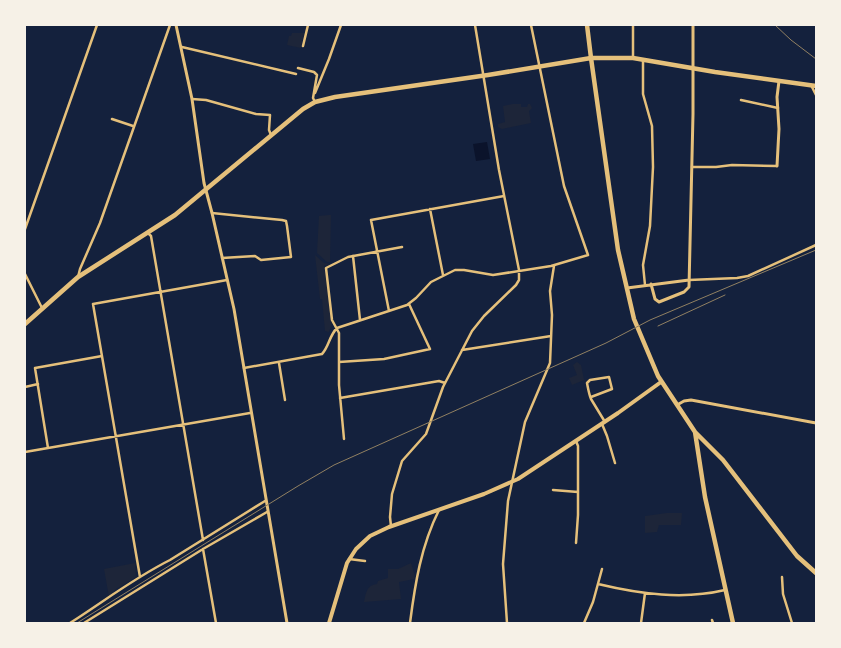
<svg xmlns="http://www.w3.org/2000/svg" width="841" height="648" font-family="Lato,sans-serif">
  <rect width="100%" height="100%" fill="#14213d"/>
  <!-- green -->
  <path fill="#1d2539" d="M292,33h12l-3,15 -14,-3 2,-9h2z
    M513,104h8v3h6l1,-3h2l2,4 -3,3 2,12 -29,6 -4,-2v-3l7,-2 -2,-16z
    M329,215h2l-1,47h-3l-10,-9 2,-37z
    M315,255l9,8 6,1 -6,2 8,58 -3,8 -4,-1 -3,-32h-2z
    M577,362l4,3 3,15 -12,5 -3,-7 8,-3 -4,-10z
    M667,513h15l-1,12h-22l-2,7 -12,1v-17z
    M135,563l1,14 -20,12 -7,8 -5,-28z
    M411,563l4,13 -1,3 -15,3 2,17 -37,3c2,-10 3,-17 13,-18l1,-3 10,-3v-9h10z"/>
  <!-- water -->
  <path fill="#0b132b" d="M487,142l3,17 -14,2 -3,-17z"/>
  <g fill="none" stroke-linecap="round" stroke-linejoin="round">
    <!-- minor -->
    <path stroke="#e5c07b" stroke-width="2.5" d="M633,25v33
      M303,46l5,-21
      M182,47l114,27
      M643,60v34l9,32 1,41 -3,59 -7,39 2,20
      M298,68l16,4 3,3 -4,23 2,4
      M811,85l5,10
      M315,93l14,-34 12,-34
      M192,99l14,1 50,14 14,1 -1,15 2,5
      M741,100l37,8
      M112,119l21,7
      M692,167h24l16,-2 45,1
      M430,209l13,66
      M212,213l70,7 4,1 1,5 4,31 -30,3 -6,-4 -33,2
      M25,229l72,-204
      M148,233l3,3 52,304
      M353,256l7,64
      M25,274l17,34
      M78,277l2,-8 20,-46 70,-198
      M689,280l48,-2 11,-2 68,-31
      M389,311l-18,-91 133,-24
      M462,350l89,-14
      M339,362l45,-3 46,-10 -21,-45
      M279,363l6,37
      M244,368l78,-14c7,-7 7,-18 15,-26l70,-23 9,-7 15,-16 24,-12h9l29,5 58,-9 37,-11 -24,-69 -33,-161
      M25,387l13,-3
      M591,397l21,-8 -3,-12 -19,3 -3,3c1,5 2,11 4,16l14,23
      M340,398l99,-17 6,2
      M602,424l5,12 8,27
      M344,439l-5,-54v-52l-7,-13 -6,-52 22,-11 54,-10
      M576,441l2,5v69l-2,28
      M48,448l-13,-80 67,-12
      M25,452l225,-39
      M553,490l25,2
      M391,526l-1,-9 2,-23 10,-33 24,-27 17,-47 29,-56 12,-15 32,-31 3,-5v-10l-20,-100 -24,-145
      M203,549l13,74
      M349,559l16,2
      M140,577l-47,-273 134,-24
      M782,577l1,17 9,29
      M598,584c42,10 85,16 127,6
      M712,620l1,3
      M70,623c33,-21 64,-45 100,-63l95,-59
      M84,623l119,-74 64,-37
      M410,623c5,-39 11,-77 29,-113
      M507,623l-4,-59 5,-63 17,-79 25,-59 2,-48 -2,-24 4,-25
      M584,623l9,-21 9,-33
      M641,623l4,-30"/>
    <!-- tertiary -->
    <path stroke="#e5c07b" stroke-width="3" d="M176,25l16,74 12,84 8,30 22,96 53,314
      M777,166l2,-37 -2,-32 2,-16
      M651,284l4,15 4,3 25,-10 5,-5 4,-173v-89
      M627,288l62,-8
      M677,405l7,-4 7,-1 125,23"/>
    <!-- secondary -->
    <path stroke="#e5c07b" stroke-width="4" d="M329,623l18,-60 9,-14 14,-13 19,-9 95,-33 34,-15 100,-66 43,-31"/>
    <!-- primary -->
    <path stroke="#e5c07b" stroke-width="4.5" d="M25,324l53,-47 97,-62 128,-106 12,-7 20,-5 153,-22 103,-17 27,192 16,69 24,57 37,56 10,65 28,126
      M695,432l28,28 74,96 19,17"/>
    <!-- trunk -->
    <path stroke="#e5c07b" stroke-width="4.5" d="M587,25l4,33h42l82,14 101,14"/>
    <!-- rail -->
    <path stroke="#918062" stroke-width="1" d="M775,25l16,15 25,19
      M658,326l67,-31
      M77,623l221,-137 36,-21 272,-122 44,-23 166,-70"/>
  </g>
  <!-- border -->
  <rect width="841" height="648" fill="none" stroke="#f6f1e7" stroke-width="52"/>
</svg>
